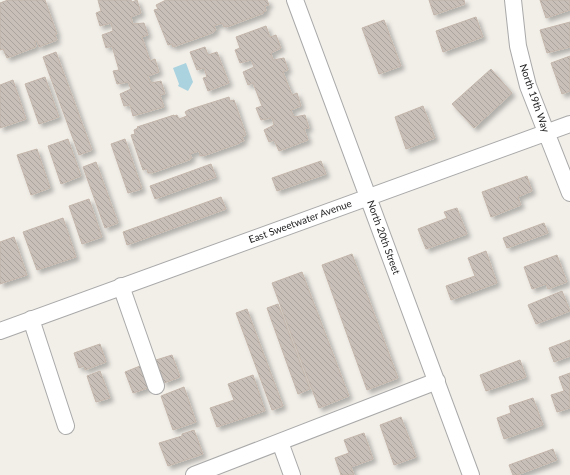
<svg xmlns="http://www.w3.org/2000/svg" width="570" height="475" font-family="Lato,sans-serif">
  <defs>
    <pattern id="building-back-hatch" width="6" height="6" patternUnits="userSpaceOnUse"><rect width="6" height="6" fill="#c7bfb8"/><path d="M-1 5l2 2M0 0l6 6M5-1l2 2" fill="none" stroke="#aba49e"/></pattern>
    <filter id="shadow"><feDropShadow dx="3.5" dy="3.5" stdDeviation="2" flood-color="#0004"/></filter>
  </defs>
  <rect width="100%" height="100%" fill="#f2efe9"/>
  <!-- water -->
  <path fill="#aad3df" d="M186,63l7,19 -5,9 -10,-5 1,-2 -6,-16z"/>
  <!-- building -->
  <path fill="url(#building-back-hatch)" stroke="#c4b6ab" filter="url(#shadow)" d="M8,0h13v1l2,-1h22l12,34 -2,1 2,5 -18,7 -2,-6 -2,1 1,5 -29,11 -4,-9 -3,1v-47z
    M98,0h33l1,2 5,-2 4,13 -10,4 2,7 11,-1 4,12 -6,2 8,24 5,-2 4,13 -11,4 3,7 10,-2 4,13 -5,1 4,12 -31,9 -3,-11 -6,1 -4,-12 11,-5 -3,-7 -11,2 -4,-13 6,-1 -7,-24 -6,2 -4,-13 11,-4 -2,-8 -11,3 -4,-13 5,-2z
    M166,0h101l2,5 -4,1 1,5 -3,1 1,1 -37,14v-1l-3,1 -2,-4 -8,3 2,4 -4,3 -39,14 -1,-3 -4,1 -14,-35 4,-1 -2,-4z
    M429,0h35l1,4 -31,11z
    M540,0h30v10l-24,8z
    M476,17l7,20 -40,15 -7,-21z
    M384,20l17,46 -22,8 -17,-46z
    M570,22v25l-23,6 -7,-23z
    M266,26l4,11 6,-2 5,13 -10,5 2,7 11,-2 4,12 -5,2 9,23 5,-2 4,13 -10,4 3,7 11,-2 4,13 -5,1 4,11 -29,11 -5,-11 -5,2 -5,-12 10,-5 -2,-7 -11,2 -5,-12 6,-2 -9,-23 -5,2 -5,-13 11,-5 -3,-7 -11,3 -5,-13 5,-2 -4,-11z
    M205,47l3,8 9,-3 12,31 -21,8 -5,-13 4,-1 -3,-9 -7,2 -7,-18z
    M56,52l36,98 -13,5 -36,-98z
    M570,56v35l-8,3 -11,-31z
    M491,69l21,24 -38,35 -22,-24z
    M45,77l14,40 -20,7 -14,-40z
    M13,80l13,39 -26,9v-43z
    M229,97l1,4 4,-1 12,35 -4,2 2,4 -4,1v1l-37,13v-1l-3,1 -1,-5 -9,3 2,4 -3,2 -37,13h-4l-1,-4 -4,1 -12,-35 4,-1 -1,-4 4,-2 -1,-1 37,-12v1l3,-1 2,4 8,-3 -2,-4 3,-2z
    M423,106l12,32 -29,11 -11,-32z
    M68,139l13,37 -20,8 -13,-38z
    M125,139l17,50 -14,4 -17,-49z
    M37,149l13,39 -19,7 -14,-40z
    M321,161l5,13 -49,17 -5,-13z
    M96,162l22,61 -13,5 -22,-61z
    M211,164l5,13 -61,22 -5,-13z
    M527,176l5,15 -14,6 3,8 -30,12 -9,-25z
    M221,197l5,12 -99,36 -4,-13z
    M89,199l13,38 -20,7 -13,-38z
    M457,208l10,26 -41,15 -8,-20 29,-11 -3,-6z
    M63,218l13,39 -39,13 -14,-38z
    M544,223l4,10 -41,15 -4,-10z
    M14,237l13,38 -27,9v-42z
    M486,251l11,32 -46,17 -5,-14 29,-10 -7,-18z
    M352,254l46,124 -31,12 -45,-125z
    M557,255l10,27 -19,7 -2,-5 -14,5 -8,-22z
    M302,272l47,124 -30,12 -47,-125z
    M562,291l8,20 -34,13 -8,-19z
    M278,304l32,85 -12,5 -31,-86z
    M247,309l36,97 -11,4 -36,-97z
    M570,340v16l-16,6 -5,-14z
    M100,344l6,18 -21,8 -1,-4 -5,2 -5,-15z
    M172,355l8,22 -16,6 -8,-23z
    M520,360l6,17 -40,14 -6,-16z
    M140,366l8,22 -15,5 -8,-21z
    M100,371l10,27 -14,4 -9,-26z
    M570,373v35l-13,4 -6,-17 13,-4 -5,-14z
    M253,375l12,36 -48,16 -7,-19 24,-8 -6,-16z
    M184,387l12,35 -23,8 -12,-34z
    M533,398l10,27 -39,14 -7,-21 14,-5 -2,-7z
    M401,417l15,40 -22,8 -14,-40z
    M194,430l9,24 -35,12 -9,-23 23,-7v-2z
    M364,433l9,26 -22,8 3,8h-13l-6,-17 14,-5 -5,-13z
    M553,449l4,11 -40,15h-4l-4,-10z"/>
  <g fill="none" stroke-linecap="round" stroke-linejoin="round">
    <defs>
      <path id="minor" d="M295,0l176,475
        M513,0l5,46 10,40 42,107
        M121,286l35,100
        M31,319l35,107
        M0,331l570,-207
        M280,442l12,33
        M194,475l243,-94"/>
    </defs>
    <!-- minor casing -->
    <use href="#minor" stroke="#a9a9a9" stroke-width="18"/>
    <!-- minor -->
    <use href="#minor" stroke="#fff" stroke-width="16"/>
  </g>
  <g text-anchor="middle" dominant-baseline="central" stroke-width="3" stroke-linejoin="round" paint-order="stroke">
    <!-- street labels -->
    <g font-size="10" fill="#222" stroke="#fff">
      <text transform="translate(535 98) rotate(71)">North 19th Way</text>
      <text transform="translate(300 221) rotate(-20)">East Sweetwater Avenue</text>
      <text transform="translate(384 237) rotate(70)">North 20th Street</text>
    </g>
  </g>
</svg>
